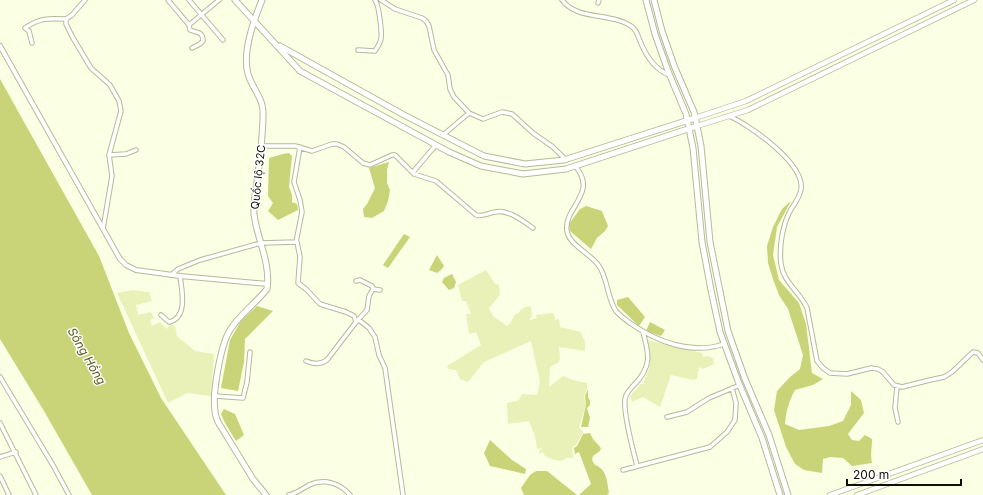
<svg xmlns="http://www.w3.org/2000/svg" width="983" height="495" font-family="Inter,sans-serif">
  <rect width="100%" height="100%" fill="#fbffe3"/>
  <!-- green -->
  <path fill="#e9f1b8" d="M486,270l9,14 4,1 1,10 -11,13 4,8 14,10 5,-5 2,-6 5,-2c2,-5 6,-6 12,-7l1,11 -3,2 1,1 7,-2 -1,-3 17,-2 3,7 3,-1 1,8 21,5 4,10v9l-26,-4 1,11 -1,4 -9,5 -1,20 14,-11 10,4 14,3v5l-3,9 2,8 -7,22 4,5 -7,13 -4,3 1,10h-7l-4,3 -8,-1 -9,-4 -2,-4 -4,2v-3l3,-3 -5,1 -2,-13 -6,-15 -21,3 -1,-21 11,-2 4,-7 15,1 3,-13 -9,-41 -47,21 -16,20 -8,-3 -4,-9 -8,-1 -1,-3 34,-21 -5,-13 -7,2 -3,-20h5l-5,-13h-4l-4,-16z
    M133,290l16,2 3,9 -16,4 2,10 13,-3 3,6 -4,2 2,6 8,-4 7,7 3,-5 5,2 2,10 18,15 19,3 -3,42 -24,-3 -19,10 -51,-110z
    M647,340l55,13 1,4 5,-1 5,2 1,6 -11,5 -4,-2 -2,12 -4,1 -22,-5 -11,32 -17,-10 -11,5 -2,-6 11,-12h3c0,-6 3,-9 5,-15 2,-9 1,-21 -2,-29z"/>
  <!-- water -->
  <path fill="#c9d378" d="M0,79l99,177 30,77 32,65 65,97h-134l-48,-84 -44,-72z
    M289,153l3,3 -3,31 3,8v7l5,2 1,6 -20,10 -10,-9 5,-8 -5,-7 1,-38 14,-4z
    M389,162l-2,8v13l3,7 -2,11 -4,10 -12,7 -8,-1 -1,-8 4,-5 8,-16 -6,-20z
    M791,201l-14,26 -4,28 6,25 20,23 7,21 6,49 11,6 -10,6 -18,5c-6,11 -9,21 -10,34l14,6 30,-4 14,-5 8,-16v-14l10,9 3,13 -16,21 4,6 7,1 6,-6 7,4c0,8 -2,16 0,24l-20,3 -9,-8 -13,-1 -7,2 -1,14 -18,-3 -9,-6 -9,-17 -12,-37 3,-19 13,-14 10,-8 3,-14 -15,-46 -9,-14 -6,-16 -5,-16 -1,-17 6,-19 9,-18z
    M586,206l16,5 6,15 -3,5 -8,7 -6,11 -21,-18 -1,-7 11,-15z
    M404,234l6,3 -22,31 -5,-3z
    M437,255l7,11 -3,4 -4,3 -8,-3z
    M452,274l4,8 -2,6 -5,2 -7,-8 2,-4z
    M628,297l17,20 -6,9 -22,-21v-5z
    M257,306l16,5 -28,28 -1,23 -6,29 -17,-3 9,-48 11,-19z
    M650,322l15,8 -4,6 -15,-5z
    M588,389v8l2,4v4l-3,3 3,10 -2,9h-7l5,-22 -1,-9z
    M224,409l11,5 9,21 -8,6 -11,-18 -4,-9z
    M590,433l3,6 8,9 -1,3 -7,5 -1,4 3,5c12,4 12,17 14,28l-2,2h-28l12,-11 -12,-32 -4,2 -1,-6 3,-2 6,-12z
    M490,440l22,20 14,9 -1,5 -35,-8 -6,-13z
    M536,471h11l30,24h-53l-3,-7 9,-13z"/>
  <g fill="none" stroke-linecap="round" stroke-linejoin="round">
    <defs>
      <path id="minor" d="M85,0l-13,15 -6,4v5l7,14 18,30 19,17 9,16 2,10 -12,44 3,21 -9,53
        M168,0l21,25 1,5c7,3 13,1 13,11l-3,3 -8,4
        M189,0l34,40
        M381,0l14,9 27,9 4,3 3,5 5,24 14,25 2,14 4,8 15,16 14,6 19,-7 10,2 21,19 20,14 13,13
        M562,0c16,21 48,12 69,26 6,4 6,8 9,15 6,15 14,28 29,34
        M598,3l1,-3
        M189,25l30,-25
        M32,43l-3,-12 -4,-3c14,-10 24,-10 41,-9
        M358,50l17,1c2,-3 5,-8 6,-12 1,-7 -2,-34 -6,-39
        M729,116c21,9 76,48 72,73 -1,9 -8,16 -12,24 -7,15 -10,35 -8,51 2,18 19,28 26,44l10,53 6,7 7,5 17,1 24,-6 7,1 5,3 11,13 8,2 28,-7 14,-3 8,-5 21,-20 5,1 5,7
        M443,135l26,-22
        M262,146h33l17,5 20,-7h5l7,3 19,16 7,2 22,-10h3l19,19 22,7 40,34c6,2 12,-2 19,-3 13,-3 28,9 38,16
        M109,155l17,-1 10,-4
        M575,166c24,27 -12,42 -8,65 2,14 24,23 32,35 9,13 8,32 17,45 4,5 9,8 14,12 27,19 62,32 94,21
        M413,172l23,-27
        M296,242l6,-30 -2,-12 -6,-18 6,-35
        M171,275l7,-6 22,-9 61,-17 36,-1 3,15 -2,26 9,7 13,14 26,8 8,4 2,6 3,-2 10,8 6,9 4,18 6,13 18,127
        M373,289l7,1
        M161,315l8,7c19,-4 13,-31 11,-46
        M306,361c7,3 14,4 21,-1l29,-38 11,-12 2,-14 4,-7 -1,-3 -12,-6 -4,1
        M0,377l54,90 15,28
        M897,386l-2,22 3,14
        M215,396l28,2 4,-16 3,-30
        M667,417l20,-5 22,-14 31,-13
        M0,423l36,72
        M0,457l16,-5
        M637,466c-4,-17 -14,-51 -12,-67 1,-7 6,-11 10,-15 17,-18 14,-30 8,-52
        M623,470l87,-23 17,-15 8,-12 1,-17 -4,-15
        M0,476l9,19
        M289,495c8,-2 13,-6 20,-10 15,-7 31,-2 41,10"/>
      <path id="tertiary" d="M0,46l120,213 6,6 10,5 44,6 88,8"/>
      <path id="secondary" d="M695,118l51,-17 208,-101
        M697,126l51,-16 226,-110
        M830,495l153,-55
        M857,495l126,-46"/>
      <path id="primary" d="M235,0l65,71 149,81 32,14 42,8 43,-5 131,-43
        M262,0c-8,20 -20,52 -14,74 4,14 16,25 15,40 0,22 -3,44 -6,67 -1,10 -4,22 -3,33 3,25 17,49 13,75 -11,14 -27,25 -37,41 -9,14 -18,63 -15,81 0,4 2,8 3,11l35,57 13,16
        M646,0l9,34 13,37 18,43 7,34 9,94 9,48 9,42 18,49 24,57 18,57
        M654,0l8,31 13,37 19,44 3,14 4,20 9,96 18,89 17,48 24,56 19,60
        M280,46l124,69 80,41 41,8 39,-4 131,-42"/>
    </defs>
    <!-- minor casing -->
    <use href="#minor" stroke="#b5ba99" stroke-width="5.5"/>
    <!-- tertiary casing -->
    <use href="#tertiary" stroke="#b5ba99" stroke-width="6"/>
    <!-- secondary casing -->
    <use href="#secondary" stroke="#b5ba99" stroke-width="6"/>
    <!-- primary casing -->
    <use href="#primary" stroke="#b5ba99" stroke-width="7"/>
    <!-- minor -->
    <use href="#minor" stroke="#fff" stroke-width="3.5"/>
    <!-- tertiary -->
    <use href="#tertiary" stroke="#fff" stroke-width="4"/>
    <!-- secondary -->
    <use href="#secondary" stroke="#fff" stroke-width="4.5"/>
    <!-- primary -->
    <use href="#primary" stroke="#fff" stroke-width="5"/>
  </g>
  <g text-anchor="middle" dominant-baseline="central" stroke-width="3" stroke-linejoin="round" paint-order="stroke">
    <!-- street labels -->
    <g font-size="11" fill="#0d0e04" stroke="#fff">
      <text transform="translate(258 177) rotate(-84)">Quốc lộ 32C</text>
    </g>
    <!-- water labels -->
    <g font-size="12" font-style="italic" fill="#575c1b" stroke="#fff">
      <text transform="translate(87 356) rotate(60)">Sông Hồng</text>
    </g>
  </g>
  <!-- scale -->
  <path d="M847 479v6h114v-6" fill="none" stroke="#0d0e04" stroke-width="2"/>
  <text x="853" y="479" font-size="12" fill="#0d0e04" stroke="#ffffff" stroke-width="3" paint-order="stroke">200 m</text>
</svg>
